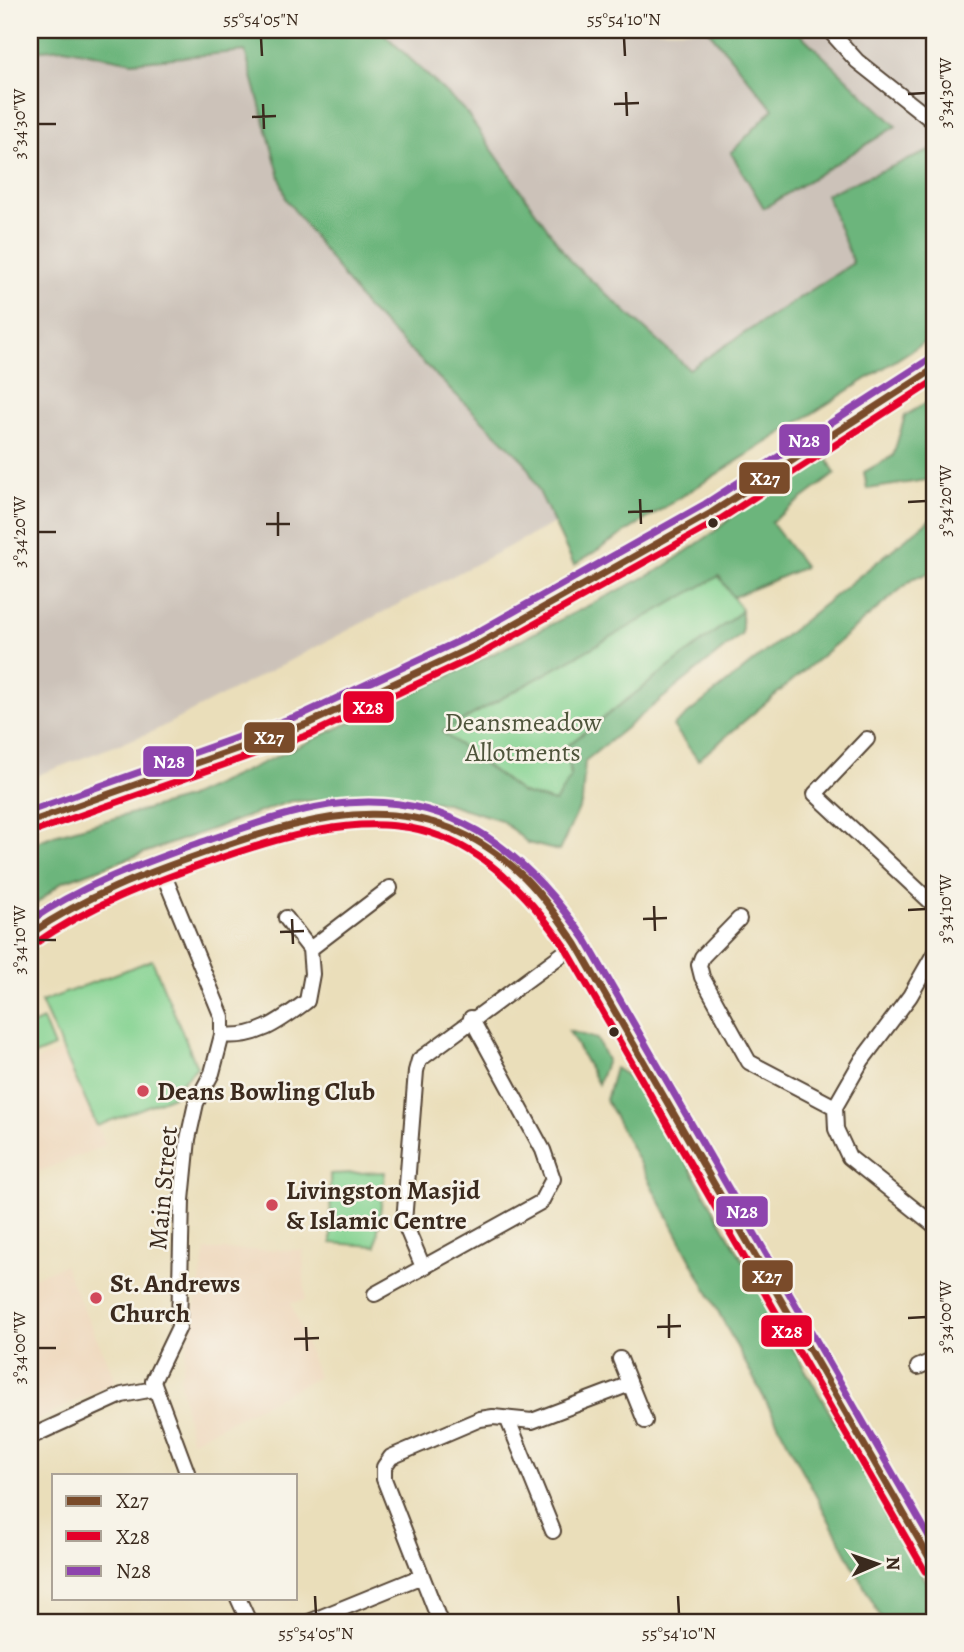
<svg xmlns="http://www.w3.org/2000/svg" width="964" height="1652" font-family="Alegreya,serif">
  <rect width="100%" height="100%" fill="#f7f3e8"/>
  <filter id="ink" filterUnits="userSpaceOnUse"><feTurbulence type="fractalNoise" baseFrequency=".0143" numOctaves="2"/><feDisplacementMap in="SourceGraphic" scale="14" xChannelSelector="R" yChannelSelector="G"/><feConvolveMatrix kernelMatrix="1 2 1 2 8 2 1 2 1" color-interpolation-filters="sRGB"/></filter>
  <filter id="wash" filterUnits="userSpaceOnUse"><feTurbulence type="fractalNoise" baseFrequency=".00686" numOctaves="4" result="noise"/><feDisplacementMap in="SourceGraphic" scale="28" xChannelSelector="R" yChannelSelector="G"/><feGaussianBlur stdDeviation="1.57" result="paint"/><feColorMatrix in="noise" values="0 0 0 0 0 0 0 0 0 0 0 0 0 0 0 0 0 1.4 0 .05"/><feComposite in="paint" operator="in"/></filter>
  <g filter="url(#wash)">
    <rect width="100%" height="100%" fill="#eadeba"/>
    <!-- built -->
    <path fill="#eed7bb" d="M63,1050l43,95 -76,30v-112z
      M206,1250h97l2,50 -14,3 27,74 -127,64 -11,-60z
      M64,1265l52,116 -86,43v-145z"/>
    <!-- industrial -->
    <path fill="#ccc2b9" d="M30,30h904v279l-33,34 -747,388 -124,47z"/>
    <!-- green -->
    <path fill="#85d392" stroke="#607e58" stroke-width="2" d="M719,576l23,35 -175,135 4,31 -16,26 -33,-10 -80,-61z
      M152,960l45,107 -15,15v8l-9,6 -76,30 -56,-124z
      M43,1020l11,27 -24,10v-31z
      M385,1172l-9,74 -45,-3 -1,-69z"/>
    <!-- forest -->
    <path fill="#6cb57c" stroke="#54704d" stroke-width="2" d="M30,30h350l85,81 106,151 118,107 164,-106 -27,-69 108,-45v187l-360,229 -49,-103 -159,-155 -80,-108 -41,-148 -113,11 -68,-14 -34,3z
      M708,30h88l100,96 -132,82 -33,-55 42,-44z
      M934,397v82l-67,10 -3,-17 29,-16 12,-40z
      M824,452l11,22 -64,48 34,45 -72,30 -14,-21 -277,156 80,61 33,9 16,-25 -4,-31 175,-135v23l-157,127 -3,41 -23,49 -31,-8 -27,-23 -55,-17 -51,-4 -104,2 -229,81 -32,27v-64l24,-10 133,-37 250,-116 224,-113 53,-37 55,-46z
      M934,516v56l-20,6 -216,182 -25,-34z
      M569,1031l28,8 10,21 -9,24z
      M615,1068l28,18 291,509v27h-51l-277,-522z"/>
  </g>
  <g filter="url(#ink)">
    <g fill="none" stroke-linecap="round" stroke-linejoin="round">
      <defs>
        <path id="street" d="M829,30l28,31 77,61
          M867,739l-52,55 119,111
          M161,868l61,149v18l-10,38 -16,30 -8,36 -6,61 -3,127 -26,54 35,94
          M286,918l24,31
          M739,919l-37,38 -3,8 3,12 47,85 86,45
          M934,954l-24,42 -48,64 -27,47 1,22 13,28 85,68
          M222,1035c35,4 58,-14 85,-34l5,-27 -2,-25 80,-61
          M423,1267l-19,-45 12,-151 3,-11 157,-116
          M375,1294l166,-92 12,-23 -10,-29 -72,-132
          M620,1359l25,62
          M918,1367l16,-7
          M508,1420l45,111
          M30,1437l92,-42 32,-6
          M238,1598l11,24
          M309,1622l113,-46
          M440,1622l-56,-143v-12l7,-10 89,-38 13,-2 39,4 98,-37"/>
        <path id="secondary" d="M30,822c63,-22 126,-44 189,-67 33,-12 68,-22 100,-36 216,-93 420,-219 615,-350
          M30,934c16,-11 32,-23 49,-32 42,-21 88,-36 133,-52 40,-13 81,-29 122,-35 66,-10 144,15 190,62 20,20 36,44 52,67l358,622"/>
      </defs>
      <!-- street casing -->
      <use href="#street" stroke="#554535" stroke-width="18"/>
      <!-- secondary casing -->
      <use href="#secondary" stroke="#554535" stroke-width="24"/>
      <!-- street -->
      <use href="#street" stroke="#fff" stroke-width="14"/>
      <!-- secondary -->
      <use href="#secondary" stroke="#fff" stroke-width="21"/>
      <defs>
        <path id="bus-1" d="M30,822l277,-98 172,-80 232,-131 223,-144
          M30,934c55,-38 114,-60 177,-82 113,-40 220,-69 317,25 20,20 36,44 52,67l358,622"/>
        <path id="bus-2" d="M33,832l278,-98 172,-81 233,-131 218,-141
          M36,943c54,-38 112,-59 173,-81 161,-57 253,-64 358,88l358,621"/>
        <path id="bus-3" d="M30,811l273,-97 171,-80 231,-130 223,-144
          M30,921c53,-37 112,-57 172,-79 42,-14 84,-30 127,-37 117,-18 194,43 256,134l349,606"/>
      </defs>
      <!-- bus-1 casing -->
      <use href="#bus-1" stroke="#f7f3e8" stroke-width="12"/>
      <!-- bus-2 casing -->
      <use href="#bus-2" stroke="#f7f3e8" stroke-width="12"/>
      <!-- bus-3 casing -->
      <use href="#bus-3" stroke="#f7f3e8" stroke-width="12"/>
      <!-- bus-1 -->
      <use href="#bus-1" stroke="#7a4b2a" stroke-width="7"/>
      <!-- bus-2 -->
      <use href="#bus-2" stroke="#e4002b" stroke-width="7"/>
      <!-- bus-3 -->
      <use href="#bus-3" stroke="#8e44ad" stroke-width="7"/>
    </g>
  </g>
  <!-- ticks -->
  <path fill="none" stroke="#3b2a1e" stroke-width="2.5" d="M261,38l1,18M624,38l1,18M626,92l1,24M908,94l18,-1M263,104l1,25M614,104l25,-1M252,117l24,-1M38,124h18M640,499l1,25M908,502l18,-1M278,512v24M628,512l25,-1M266,524h24M38,532h18M654,906l1,25M908,910l18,-1M292,919l1,25M643,919l24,-1M280,932l24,-1M38,940h18M669,1314v24M908,1318l18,-1M306,1327l1,24M657,1327l24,-1M294,1339l25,-1M38,1348h18M315,1596l1,18M678,1596l1,18"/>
  <!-- markers -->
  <g fill="#3b2a1e" stroke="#f7f3e8" stroke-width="2.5">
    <circle cx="713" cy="523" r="6"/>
    <circle cx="614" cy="1032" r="6"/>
  </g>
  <g fill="#d1495b" stroke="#f7f3e8" stroke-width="2.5">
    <circle cx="143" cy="1091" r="7"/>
    <circle cx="272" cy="1205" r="7"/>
    <circle cx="96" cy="1298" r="7"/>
  </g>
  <g text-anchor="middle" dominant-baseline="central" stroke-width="5" stroke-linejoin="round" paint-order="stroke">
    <!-- park labels -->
    <g font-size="26" fill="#4e543b" stroke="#f7f3e8">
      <text x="523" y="722">Deansmeadow<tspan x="523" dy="30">Allotments</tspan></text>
    </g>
    <!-- poi labels -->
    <g font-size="26" font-weight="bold" fill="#3b2a1e" stroke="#f7f3e8" text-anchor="start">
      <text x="157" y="1091">Deans Bowling Club</text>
      <text x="286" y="1190">Livingston Masjid<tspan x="286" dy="30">&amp; Islamic Centre</tspan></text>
      <text x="110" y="1283">St. Andrews<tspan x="110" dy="30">Church</tspan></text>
    </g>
    <!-- street labels -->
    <g font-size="26" fill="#3b2a1e" stroke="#f7f3e8">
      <text transform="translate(163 1188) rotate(-85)">Main Street</text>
    </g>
  </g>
  <g stroke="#f7f3e8" stroke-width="2.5">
    <rect x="778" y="423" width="53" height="34" rx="7" fill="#8e44ad"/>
    <rect x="738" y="461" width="53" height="34" rx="7" fill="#7a4b2a"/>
    <rect x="342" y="690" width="53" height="34" rx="7" fill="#e4002b"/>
    <rect x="243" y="721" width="53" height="33" rx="7" fill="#7a4b2a"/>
    <rect x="142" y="745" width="53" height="33" rx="7" fill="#8e44ad"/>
    <rect x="715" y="1195" width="54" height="33" rx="7" fill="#8e44ad"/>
    <rect x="741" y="1259" width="53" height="34" rx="7" fill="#7a4b2a"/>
    <rect x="760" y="1314" width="53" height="34" rx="7" fill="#e4002b"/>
  </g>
  <g font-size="19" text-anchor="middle" font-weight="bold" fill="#fff">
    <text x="804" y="447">N28</text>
    <text x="765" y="485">X27</text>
    <text x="368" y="714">X28</text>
    <text x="269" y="744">X27</text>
    <text x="169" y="768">N28</text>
    <text x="742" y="1218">N28</text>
    <text x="767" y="1283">X27</text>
    <text x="787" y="1338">X28</text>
  </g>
  <!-- margin -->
  <rect width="964" height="1652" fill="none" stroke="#f7f3e8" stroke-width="77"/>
  <!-- legend -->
  <rect x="52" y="1474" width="245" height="126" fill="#f7f3e8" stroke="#aca397" stroke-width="2"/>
  <rect x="66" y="1496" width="35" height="10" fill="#7a4b2a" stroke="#aca397" stroke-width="2"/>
  <text x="116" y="1508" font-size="21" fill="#3b2a1e">X27</text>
  <rect x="66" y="1531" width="35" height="10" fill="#e4002b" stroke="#aca397" stroke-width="2"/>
  <text x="116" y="1544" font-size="21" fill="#3b2a1e">X28</text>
  <rect x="66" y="1566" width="35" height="10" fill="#8e44ad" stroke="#aca397" stroke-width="2"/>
  <text x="116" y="1578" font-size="21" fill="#3b2a1e">N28</text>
  <!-- north arrow -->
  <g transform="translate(877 1564) rotate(88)" stroke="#f7f3e8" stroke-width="5" paint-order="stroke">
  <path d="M0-5L12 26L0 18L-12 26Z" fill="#3b2a1e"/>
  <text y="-10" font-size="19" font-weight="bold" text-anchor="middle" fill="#3b2a1e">N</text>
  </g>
  <rect x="38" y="38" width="888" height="1576" fill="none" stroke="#3b2a1e" stroke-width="2.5"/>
  <g font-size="18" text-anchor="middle" fill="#3b2a1e">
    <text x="261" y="25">55°54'05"N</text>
    <text x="624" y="25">55°54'10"N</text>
    <text transform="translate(945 93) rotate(-90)" y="6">3°34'30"W</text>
    <text transform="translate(19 124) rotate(-90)" y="6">3°34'30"W</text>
    <text transform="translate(945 501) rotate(-90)" y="6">3°34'20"W</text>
    <text transform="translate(19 532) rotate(-90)" y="6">3°34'20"W</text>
    <text transform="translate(945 909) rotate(-90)" y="6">3°34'10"W</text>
    <text transform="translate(19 940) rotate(-90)" y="6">3°34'10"W</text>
    <text transform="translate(945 1317) rotate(-90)" y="6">3°34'00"W</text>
    <text transform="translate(19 1348) rotate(-90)" y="6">3°34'00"W</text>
    <text x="316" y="1639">55°54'05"N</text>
    <text x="679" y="1639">55°54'10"N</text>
  </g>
</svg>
